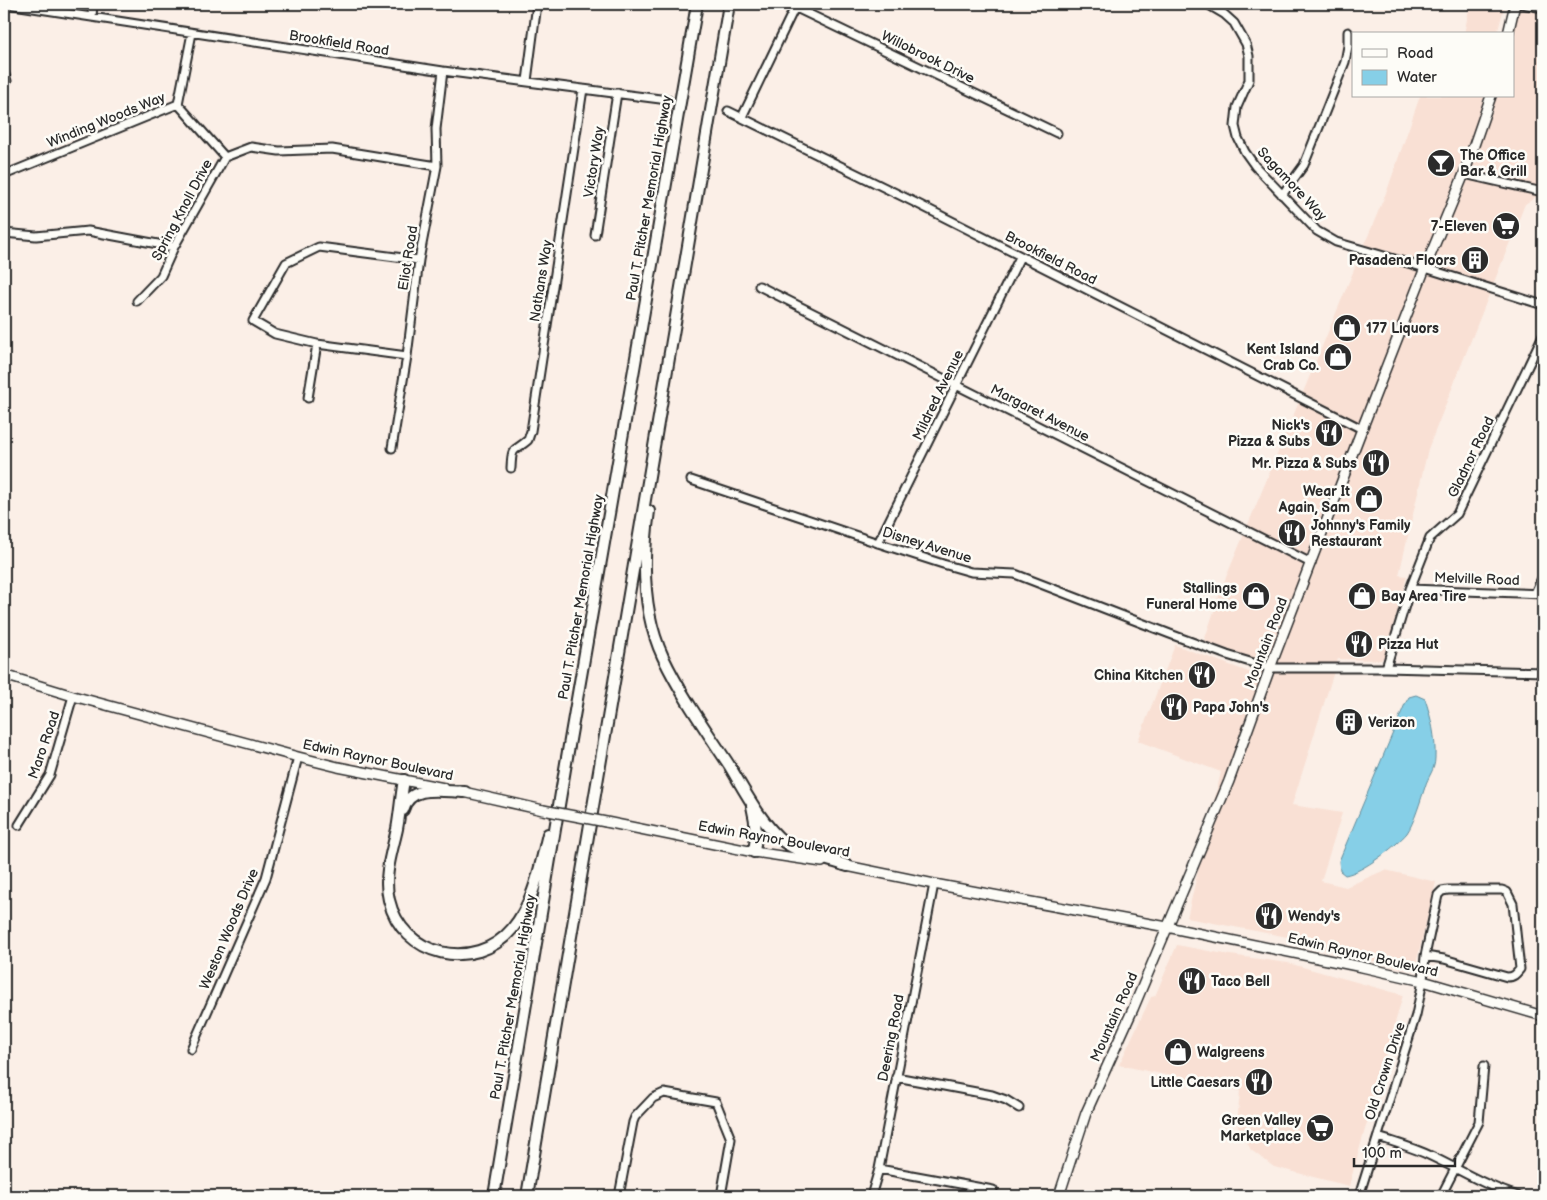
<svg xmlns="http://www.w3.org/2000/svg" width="1547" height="1200" font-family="'Balsamiq Sans',sans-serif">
  <rect width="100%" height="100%" fill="#fbefe7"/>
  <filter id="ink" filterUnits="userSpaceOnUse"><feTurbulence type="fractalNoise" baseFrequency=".02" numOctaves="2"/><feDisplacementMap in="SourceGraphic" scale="10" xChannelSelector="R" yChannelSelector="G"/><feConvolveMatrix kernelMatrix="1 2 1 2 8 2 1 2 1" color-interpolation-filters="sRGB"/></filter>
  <g filter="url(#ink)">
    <!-- built -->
    <path fill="#f9e0d4" d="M1470,4h35l-8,30h-33z
      M1513,4h30v189l-18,11 -97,245 -29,126 8,1 -22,80 -4,4 -43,-1 -46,146 50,8 -21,68 25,6 39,-17 51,12 -21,86 -6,2 -92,-23 -14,-7 -116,-22 34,-146 -83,-31 37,-96 82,30 5,-13 -58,-21 18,-54 166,-399 32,-92h93v-62h-10z
      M1177,945l53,10 58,8 115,32 -54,191 -75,-19 -23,-17 -14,-26 3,-33 -121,-26 32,-68 4,-1z"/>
    <!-- water -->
    <path fill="#86cfe7" stroke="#628d9c" d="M1416,695l9,4c6,18 11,39 10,59 0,12 -7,18 -10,29 -4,12 -11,36 -18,46 -12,14 -44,39 -62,42l-5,-4 -1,-10 66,-157 4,-7z"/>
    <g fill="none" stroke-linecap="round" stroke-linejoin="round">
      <defs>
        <path id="minor" d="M7,4l436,67 225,29
          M788,4l269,129
          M1207,4l17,10 10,9 12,21 3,12v24l-12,27 -2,19 3,12 7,14 10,14 62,65 19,11 89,26 118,37
          M1522,4l21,4
          M92,17l1,-13
          M4,72l3,9
          M527,81l10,-77
          M178,104l47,53
          M728,111l190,93 444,225
          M742,117l53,-110
          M1464,174l79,18
          M4,175l174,-71 14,-71
          M1282,195l22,-30 41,-103 3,-16v-14
          M4,233l32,3 52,-5 86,16
          M595,235l22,-142
          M759,286l552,277
          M137,301l24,-25 13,-29 51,-90 26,-10 28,4 53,-2 105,17
          M407,356l-90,-12 -42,-10 -22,-13 33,-58 33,-16 100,13
          M308,398l9,-54
          M392,448l15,-92 12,-96 18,-94 -1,-37 7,-58
          M511,468c1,-23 2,-15 17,-28l3,-9 52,-342
          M691,480l187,63 65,21 28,8 44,2 155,60 57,21 43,13h116l157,4
          M878,543l142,-286
          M1410,589l133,5
          M1535,593l8,-17
          M1386,668l24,-79 20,-51 27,-24 86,-179
          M19,825l31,-50 23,-79
          M191,1049l75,-171 32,-121
          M896,1077l96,18 14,5 13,8
          M1378,1137c18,6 37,11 55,20 29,14 55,30 85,39
          M879,1169l114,21
          M619,1196l14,-74 2,-5 18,-19 11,-5 52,9 15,37 -10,57
          M871,1196l8,-27 55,-285
          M1359,1196l57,-181 7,-34 2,-25 13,-61 4,-4 6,-1h54l5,2 6,12 7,65c-4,5 -6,8 -13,8l-63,-18 -19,-3
          M1441,1196l38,-74 5,-56"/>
        <path id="major" d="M1508,34l7,-30
          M4,675l69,21 225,61 40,10 106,21
          M459,791l84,19
          M606,822l148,30 68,10
          M842,865l92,19 233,43 195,40 61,14 120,35
          M1059,1196l27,-83 47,-104 96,-228 41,-113 92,-239 63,-161 39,-94 27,-78"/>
        <path id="highway" d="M649,511c-7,49 -7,101 14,146 18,38 43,73 66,108 14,23 33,60 55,77 18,13 43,17 64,24
          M404,780c-3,16 -4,33 -7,49 -5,23 -14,47 -8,71 13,57 86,73 123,29 22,-26 28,-63 36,-95
          M752,806c4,15 5,30 2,46
          M403,810c7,-27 41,-18 62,-18
          M494,1196l72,-433 131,-759
          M527,1196l202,-1192"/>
      </defs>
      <!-- minor casing -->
      <use href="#minor" stroke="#2b2b2b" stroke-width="11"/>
      <!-- major casing -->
      <use href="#major" stroke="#2b2b2b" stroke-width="12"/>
      <!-- highway casing -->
      <use href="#highway" stroke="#2b2b2b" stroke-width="14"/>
      <!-- minor -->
      <use href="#minor" stroke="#fdfcf7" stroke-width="7"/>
      <!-- major -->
      <use href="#major" stroke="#fdfcf7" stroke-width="9"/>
      <!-- highway -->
      <use href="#highway" stroke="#fdfcf7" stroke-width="10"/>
      <defs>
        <path id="major-bridge" d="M543,810l63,12"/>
      </defs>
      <!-- major-bridge casing -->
      <use href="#major-bridge" stroke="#2b2b2b" stroke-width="12" stroke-linecap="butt"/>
      <!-- major-bridge -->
      <use href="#major-bridge" stroke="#fdfcf7" stroke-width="9"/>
    </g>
  </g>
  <!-- icons -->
  <defs>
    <symbol id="bar-disc" viewBox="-11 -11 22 22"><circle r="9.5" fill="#2b2b2b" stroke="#fdfcf7"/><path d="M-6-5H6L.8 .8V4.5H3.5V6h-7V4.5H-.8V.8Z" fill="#fff"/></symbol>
    <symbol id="supermarket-disc" viewBox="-11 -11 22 22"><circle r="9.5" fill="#2b2b2b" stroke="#fdfcf7"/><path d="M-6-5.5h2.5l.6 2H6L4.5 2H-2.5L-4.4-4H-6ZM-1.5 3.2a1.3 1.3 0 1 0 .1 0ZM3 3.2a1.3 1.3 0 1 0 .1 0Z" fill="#fff"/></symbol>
    <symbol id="building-disc" viewBox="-11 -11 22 22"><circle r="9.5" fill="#2b2b2b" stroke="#fdfcf7"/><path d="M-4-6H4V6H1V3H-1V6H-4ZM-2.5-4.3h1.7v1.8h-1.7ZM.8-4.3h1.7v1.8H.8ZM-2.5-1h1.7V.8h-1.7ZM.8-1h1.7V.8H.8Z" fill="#fff"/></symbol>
    <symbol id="shop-disc" viewBox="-11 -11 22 22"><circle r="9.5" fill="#2b2b2b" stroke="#fdfcf7"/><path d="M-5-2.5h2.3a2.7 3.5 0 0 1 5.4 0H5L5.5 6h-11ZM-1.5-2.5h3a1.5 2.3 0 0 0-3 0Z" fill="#fff"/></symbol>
    <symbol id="restaurant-disc" viewBox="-11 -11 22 22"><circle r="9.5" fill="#2b2b2b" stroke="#fdfcf7"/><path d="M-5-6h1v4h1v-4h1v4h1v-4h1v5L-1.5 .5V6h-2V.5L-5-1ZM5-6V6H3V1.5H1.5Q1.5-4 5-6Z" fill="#fff"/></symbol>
  </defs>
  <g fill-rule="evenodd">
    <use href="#bar-disc" x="1425" y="147" width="32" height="32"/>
    <use href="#supermarket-disc" x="1490" y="210" width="32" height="32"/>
    <use href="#building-disc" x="1459" y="244" width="32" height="32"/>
    <use href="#shop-disc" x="1331" y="312" width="32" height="32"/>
    <use href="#shop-disc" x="1322" y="341" width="32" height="32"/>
    <use href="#restaurant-disc" x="1313" y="417" width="32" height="32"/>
    <use href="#restaurant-disc" x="1360" y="447" width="32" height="32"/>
    <use href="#shop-disc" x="1353" y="483" width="32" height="32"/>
    <use href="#restaurant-disc" x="1276" y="517" width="32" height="32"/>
    <use href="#shop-disc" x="1240" y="580" width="32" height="32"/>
    <use href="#shop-disc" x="1346" y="580" width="32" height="32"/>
    <use href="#restaurant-disc" x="1343" y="628" width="32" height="32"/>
    <use href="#restaurant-disc" x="1186" y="659" width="32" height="32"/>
    <use href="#restaurant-disc" x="1158" y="691" width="32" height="32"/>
    <use href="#building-disc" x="1333" y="706" width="32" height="32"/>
    <use href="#restaurant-disc" x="1253" y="900" width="32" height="32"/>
    <use href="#restaurant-disc" x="1176" y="965" width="32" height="32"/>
    <use href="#shop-disc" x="1162" y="1036" width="32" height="32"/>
    <use href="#restaurant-disc" x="1243" y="1066" width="32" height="32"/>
    <use href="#supermarket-disc" x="1304" y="1112" width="32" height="32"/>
  </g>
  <g text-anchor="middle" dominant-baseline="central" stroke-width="5" stroke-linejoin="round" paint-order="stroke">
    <!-- street labels -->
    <g font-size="14" fill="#2b2b2b" stroke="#fdfcf7">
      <text transform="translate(339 43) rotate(9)">Brookfield Road</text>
      <text transform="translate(928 57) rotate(26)">Willobrook Drive</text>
      <text transform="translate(106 120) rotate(-22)">Winding Woods Way</text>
      <text transform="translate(594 162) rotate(-81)">Victory Way</text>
      <text transform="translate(1292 184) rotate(47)">Sagamore Way</text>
      <text transform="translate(649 198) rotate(-80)">Paul T. Pitcher Memorial Highway</text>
      <text transform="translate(182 210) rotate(-62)">Spring Knoll Drive</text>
      <text transform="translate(408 258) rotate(-81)">Eliot Road</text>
      <text transform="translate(1051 258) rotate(27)">Brookfield Road</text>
      <text transform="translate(541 281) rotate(-81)">Nathans Way</text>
      <text transform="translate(938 395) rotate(-64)">Mildred Avenue</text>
      <text transform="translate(1040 413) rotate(27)">Margaret Avenue</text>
      <text transform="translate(1471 457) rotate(-64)">Gladnor Road</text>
      <text transform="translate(927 545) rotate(17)">Disney Avenue</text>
      <text transform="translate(1477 579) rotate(2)">Melville Road</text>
      <text transform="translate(581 597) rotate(-80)">Paul T. Pitcher Memorial Highway</text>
      <text transform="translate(1266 643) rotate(-69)">Mountain Road</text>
      <text transform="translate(44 745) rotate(-71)">Maro Road</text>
      <text transform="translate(378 760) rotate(12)">Edwin Raynor Boulevard</text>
      <text transform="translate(774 839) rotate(10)">Edwin Raynor Boulevard</text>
      <text transform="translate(229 929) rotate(-67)">Weston Woods Drive</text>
      <text transform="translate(1363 955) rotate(13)">Edwin Raynor Boulevard</text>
      <text transform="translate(513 997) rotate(-80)">Paul T. Pitcher Memorial Highway</text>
      <text transform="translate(1114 1017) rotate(-66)">Mountain Road</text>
      <text transform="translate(891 1038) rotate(-79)">Deering Road</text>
      <text transform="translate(1385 1071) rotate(-72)">Old Crown Drive</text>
    </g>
    <!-- poi labels -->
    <g font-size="14" font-weight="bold" fill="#2b2b2b" stroke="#fdfcf7" text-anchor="start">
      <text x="1460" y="155">The Office<tspan x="1460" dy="16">Bar &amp; Grill</tspan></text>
      <text x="1487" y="226" text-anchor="end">7-Eleven</text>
      <text x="1456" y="260" text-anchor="end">Pasadena Floors</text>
      <text x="1366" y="328">177 Liquors</text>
      <text x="1319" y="349" text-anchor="end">Kent Island<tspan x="1319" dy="16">Crab Co.</tspan></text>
      <text x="1310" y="425" text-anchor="end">Nick's<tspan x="1310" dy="16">Pizza &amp; Subs</tspan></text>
      <text x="1357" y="463" text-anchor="end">Mr. Pizza &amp; Subs</text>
      <text x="1350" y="491" text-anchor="end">Wear It<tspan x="1350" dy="16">Again, Sam</tspan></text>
      <text x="1311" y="525">Johnny's Family<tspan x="1311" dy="16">Restaurant</tspan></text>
      <text x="1237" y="588" text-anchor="end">Stallings<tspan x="1237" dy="16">Funeral Home</tspan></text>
      <text x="1381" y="596">Bay Area Tire</text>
      <text x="1378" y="644">Pizza Hut</text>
      <text x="1183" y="675" text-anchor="end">China Kitchen</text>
      <text x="1193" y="707">Papa John's</text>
      <text x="1368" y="722">Verizon</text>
      <text x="1288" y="916">Wendy's</text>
      <text x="1211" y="981">Taco Bell</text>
      <text x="1197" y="1052">Walgreens</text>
      <text x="1240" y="1082" text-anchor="end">Little Caesars</text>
      <text x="1301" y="1120" text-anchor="end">Green Valley<tspan x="1301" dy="16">Marketplace</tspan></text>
    </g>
  </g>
  <!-- margin -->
  <rect width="1547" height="1200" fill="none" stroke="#fdfcf7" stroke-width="20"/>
  <rect x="10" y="10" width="1527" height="1180" fill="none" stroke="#2b2b2b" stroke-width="2" filter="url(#ink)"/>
  <!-- legend -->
  <rect x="1352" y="32" width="162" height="65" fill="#fdfcf7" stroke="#a9a8a5"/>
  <rect x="1362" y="49" width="25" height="8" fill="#fdfcf7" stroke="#a9a8a5"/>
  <text x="1397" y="58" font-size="15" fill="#2b2b2b">Road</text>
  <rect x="1362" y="70" width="25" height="15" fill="#86cfe7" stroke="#a9a8a5"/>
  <text x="1397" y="82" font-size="15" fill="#2b2b2b">Water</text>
  <!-- scale -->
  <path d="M1354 1158v8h101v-8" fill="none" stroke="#2b2b2b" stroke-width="2.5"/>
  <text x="1362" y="1158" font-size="15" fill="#2b2b2b" stroke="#fdfcf7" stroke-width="4" paint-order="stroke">100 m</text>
</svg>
